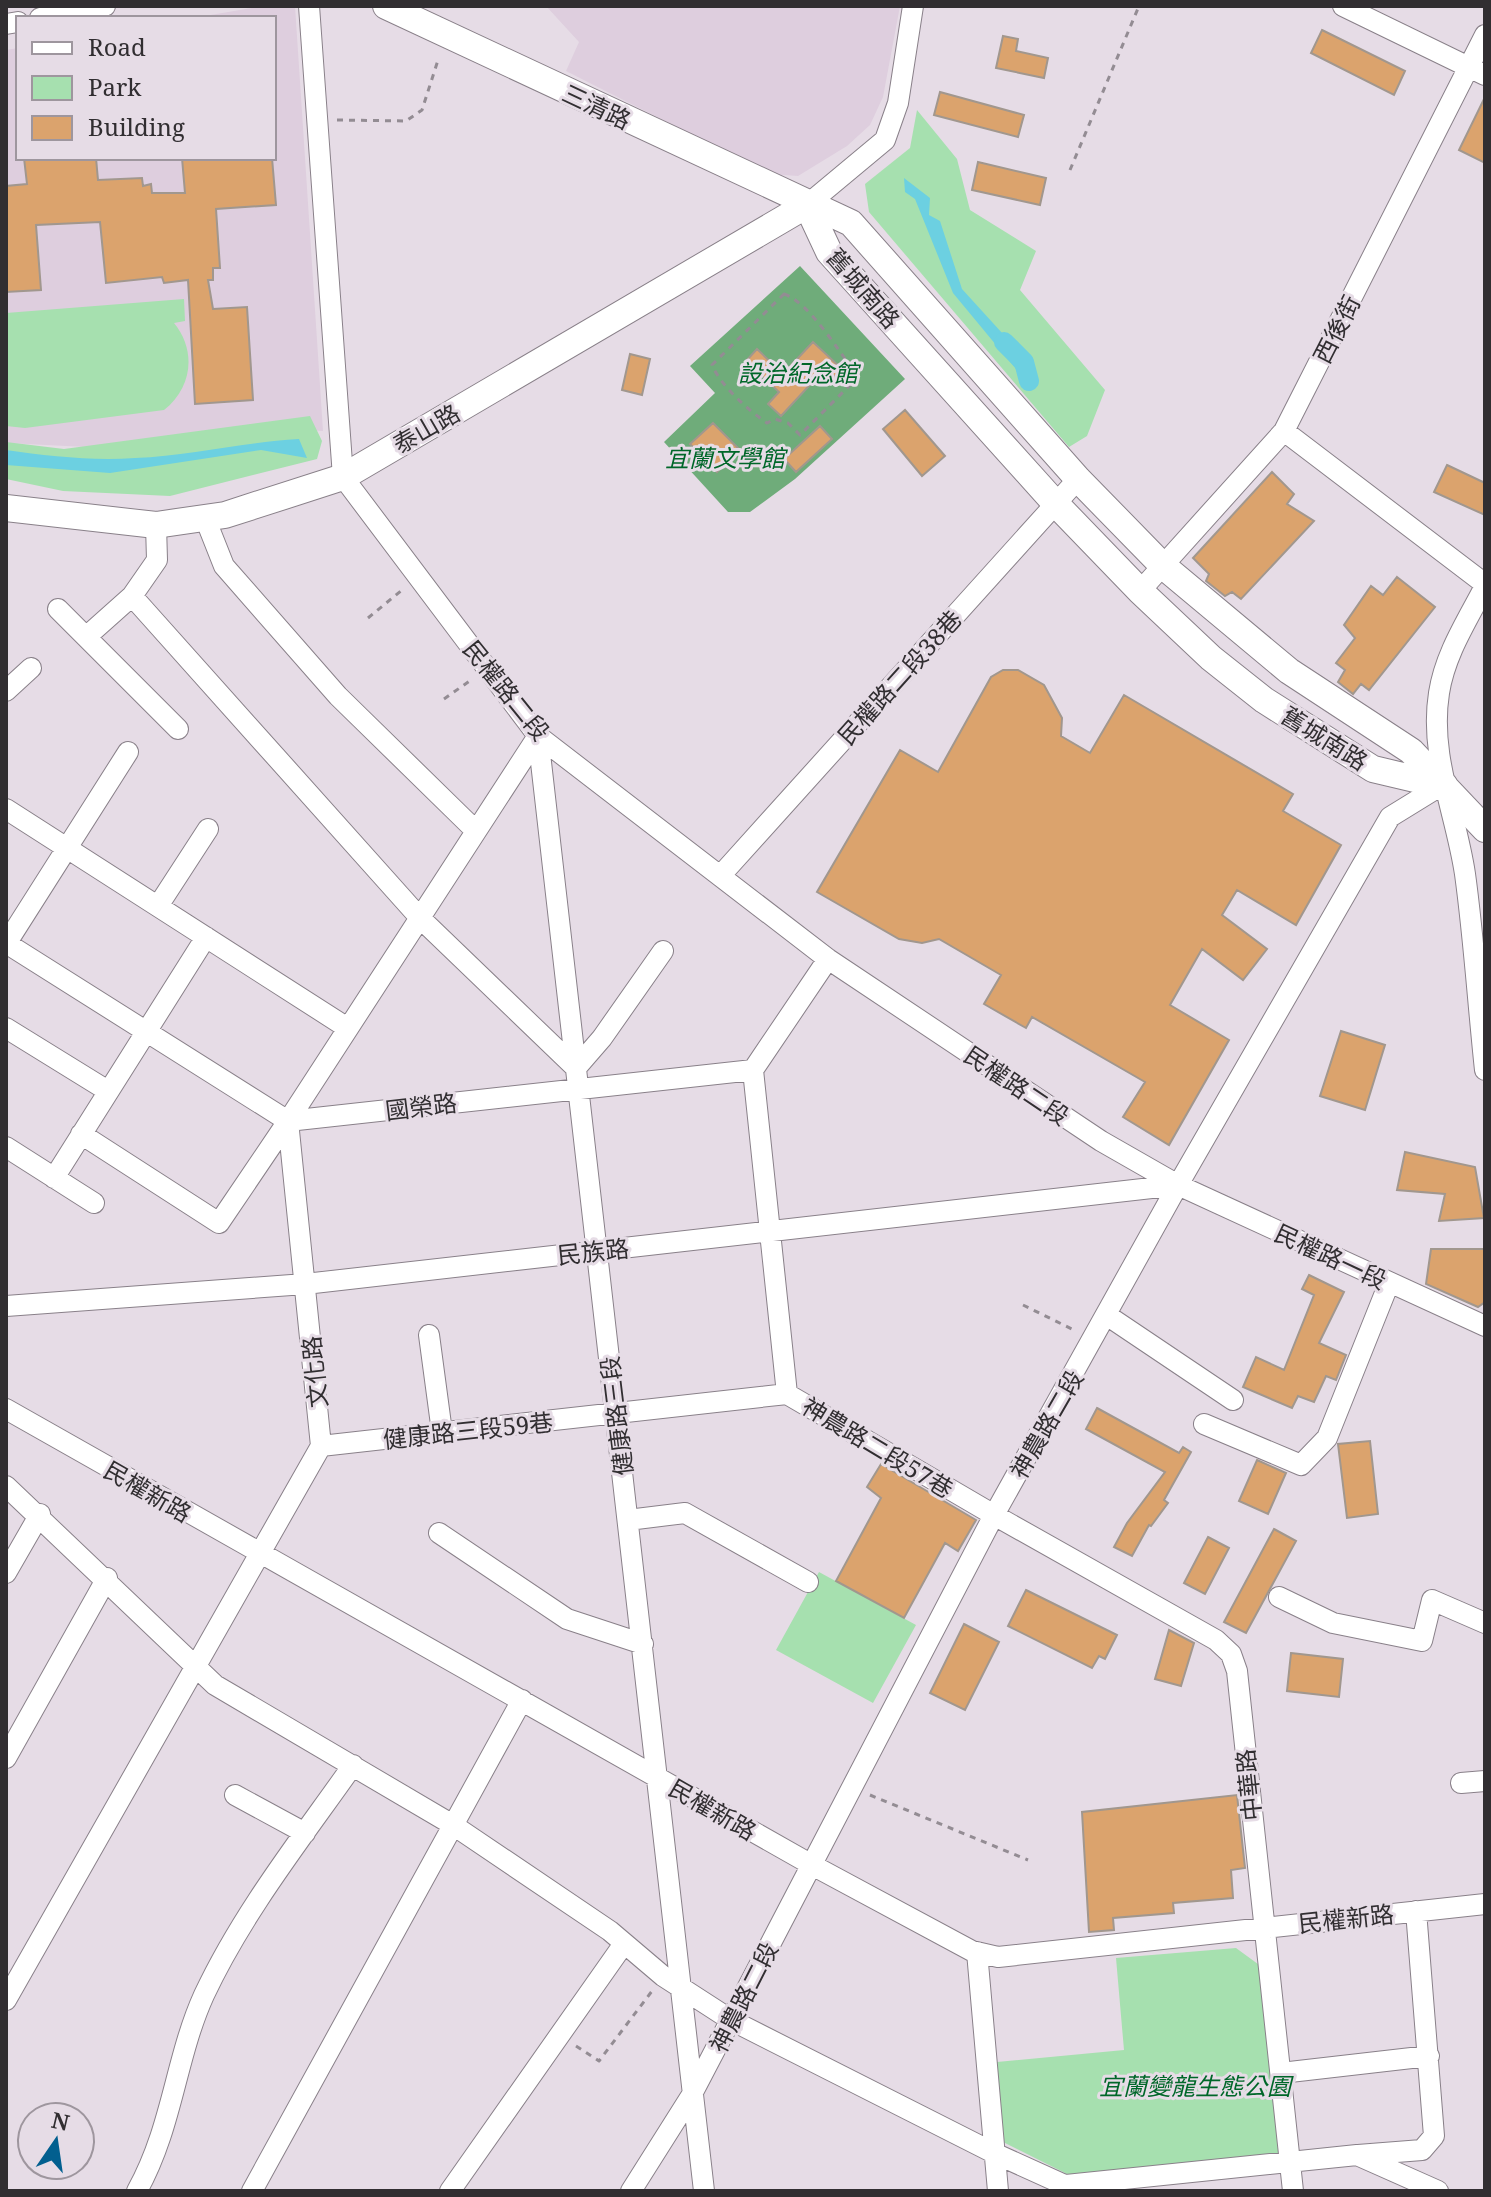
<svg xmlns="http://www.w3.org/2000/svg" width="1491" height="2197" font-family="'Noto Serif','Noto Sans TC',serif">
  <rect width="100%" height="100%" fill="#e6dce6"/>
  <!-- built -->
  <path fill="#decede" d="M263,6h32l28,425 -69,-4 -108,23 -140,-7v-393l12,-2v110h256v-140h-81z
    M546,6h354l-17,91 -13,28 -23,21 -49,30 -28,-2 -204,-103 13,-29z"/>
  <!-- green -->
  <path fill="#a6e0af" d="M917,110l40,49 13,51 66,41 -16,39 85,100 -18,46 -18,11 -200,-235 -4,-28 45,-36z
    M184,299l1,22 -11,2c23,28 18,65 -10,87l-139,18 -19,-2v-113z
    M310,416l12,25 -5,18 -147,37 -107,-5 -57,-12v-37l58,7z
    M819,1572l97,53 -43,78 -97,-53z
    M1236,1948l26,19 22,190 -207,22 -74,-37 -6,-80 127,-12 -8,-92z"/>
  <!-- forest -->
  <path fill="#6fac7a" d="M800,266l105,113 -110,100 -45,33h-22l-64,-70 51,-49 -25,-27z"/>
  <!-- water -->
  <path fill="#6cd0e1" d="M904,178l26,20 -1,17 11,6 22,68 61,67 -3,18 -67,-81 -38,-94 -10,-7z
    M299,439l8,19 -46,-8 -151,23 -104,-8v-15c42,6 86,11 129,8 55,-2 109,-16 164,-19z"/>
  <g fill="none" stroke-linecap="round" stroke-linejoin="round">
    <!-- canal -->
    <path stroke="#6cd0e1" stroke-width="20" d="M1004,342l20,20 5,19"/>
  </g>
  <!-- building -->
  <path fill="#dba36d" stroke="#a1978e" stroke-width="2" d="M1322,30l83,41 -11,24 -83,-42z
    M1003,36l15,3 -2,12 32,7 -4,20 -48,-10z
    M940,92l84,23 -6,22 -84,-22z
    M1485,97v66l-26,-13z
    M24,158h72l2,22 44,-2 1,8 8,-2 1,9h33l-3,-35h90l4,47 -60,4 4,59h-7v12h-5l5,29 34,-2 6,93 -58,4 -7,-124 -24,3 -2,-6 -56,6 -6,-61 -64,3 5,65 -35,2v-106l21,-2z
    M978,162l68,16 -6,27 -68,-15z
    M813,342l29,27 -13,13 -9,-8 -39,42 -13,-12 11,-12 -33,-31 11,-12 26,25z
    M630,354l20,5 -8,36 -20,-5z
    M905,410l40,46 -23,20 -39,-47z
    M713,423l27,27 -23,22 -27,-28z
    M820,426l12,13 -36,33 -12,-13z
    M1447,465l38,18v32l-51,-23z
    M1272,472l22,22 -7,10 27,17 -73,78 -9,-7 -7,4 -19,-15 3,-7 -16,-16z
    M1397,577l38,30 -66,83 -8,-6 -8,10 -15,-12 7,-12 -9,-7 19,-25 -11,-13 27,-39 12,9z
    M1003,670h15l26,15 18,33 -1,18 29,17 34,-58 169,99 -10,17 58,34 -45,80 -59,-35 -15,25 45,34 -24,31 -41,-31 -32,56 59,35 -60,105 -46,-28 22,-35 -113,-65 -6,11 -42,-24 17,-29 -62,-36 -17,4 -23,-4 -82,-47 83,-142 38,22 53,-95z
    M1341,1031l44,14 -20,65 -45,-14z
    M1405,1152l70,15 9,51 -45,3 6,-27 -48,-4z
    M1431,1249h54v53l-7,5 -52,-23z
    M1309,1275l35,17 -25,51 27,12 -10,25 -10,-4 -12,26 -16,-6 -6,12 -49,-21 13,-30 28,13 30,-75 -12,-6z
    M1097,1408l82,45 4,-6 8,5 -27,48 4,3 -17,23 -2,-1 -17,31 -18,-9 13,-24 38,-51 -79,-43z
    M1370,1441l8,73 -31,4 -9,-74z
    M1257,1460l29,13 -18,41 -29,-13z
    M881,1464l95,56 -18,31 -13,-8 -41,75 -68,-37 45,-83 -14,-11z
    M1274,1529l22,12 -50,92 -22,-11z
    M1208,1537l21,11 -24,46 -21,-11z
    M1026,1590l91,45 -12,24 -6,-3 -7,12 -84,-42z
    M964,1624l35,18 -34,68 -35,-17z
    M1169,1630l25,13 -13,43 -26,-7z
    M1291,1653l52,6 -4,38 -52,-6z
    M1237,1795l8,73 -14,2 2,28 -60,5 1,10 -61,5 1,12 -25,2 -7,-120z"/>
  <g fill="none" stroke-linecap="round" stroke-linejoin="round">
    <defs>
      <path id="minor" d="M309,6l34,471 195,259 290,223 273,182 77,44 307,141
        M1343,6l142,69
        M40,18l65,-12
        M6,24l12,-2
        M807,205l78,-65 13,-37 15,-97
        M1284,431l201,153
        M205,518l19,48 114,130 138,135
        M156,525l1,35 -25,36 288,322 156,150 26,-30 61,-87
        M1485,586c-18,35 -40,68 -46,107 -10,63 17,120 26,181 9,65 13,131 20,196
        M1140,591l144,-160 201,-396
        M58,609l120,120
        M86,637l46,-41
        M6,691l25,-23
        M538,736l166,1455
        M6,809l340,218
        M721,875l357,-396
        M158,906l50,-77
        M6,943l282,178 465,-51 75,-111
        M6,944l122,-192
        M6,1028l102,63
        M753,1070l34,324
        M81,1134l138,89 69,-102
        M6,1147l88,56
        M54,1178l152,-241
        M6,1306l299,-22 873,-99
        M1108,1316l125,84
        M429,1335l13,97
        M6,1409l806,456 160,86 26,6 487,-53
        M1204,1424l97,41 26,-27 62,-155
        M321,1446l466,-52 207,121 222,125 15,14 6,17 56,520
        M6,1486l209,199 238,140 157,106 53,45 68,44 263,133 84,38
        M628,1520l57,-7 123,69
        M439,1533l128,86 76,25
        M6,1573l34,-59
        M1279,1597l54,26 89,18 10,-41 53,23
        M6,1758l101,-180
        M1461,1783l24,-2
        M235,1795l70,38
        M977,1952l21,239
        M6,2000l315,-554 -33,-325 250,-385
        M1281,2073l148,-17
        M1358,2155l64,-5 12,-14 -18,-225
        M1066,2185l291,-30 81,36
        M137,2191c36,-65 38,-132 67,-196 39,-83 97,-156 149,-230
        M252,2191l270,-491
        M450,2191l173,-246
        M631,2191l60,-95 303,-581 184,-330 212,-368 52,-32"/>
      <path id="major" d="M386,6l465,217 227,256 84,86 127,106 122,80 74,78
        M807,205l22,47 226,251 85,88 71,67 53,42 109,69 72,17
        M6,508l150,17 69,-10 118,-38 464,-272"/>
    </defs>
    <!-- minor casing -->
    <use href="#minor" stroke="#898089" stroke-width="22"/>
    <!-- major casing -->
    <use href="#major" stroke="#898089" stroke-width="28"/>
    <!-- path -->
    <path stroke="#938c93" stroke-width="3" stroke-dasharray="6 6" stroke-linecap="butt" d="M337,120l69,1 16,-11 17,-53
      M1070,170l69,-164
      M784,294c25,8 56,59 72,80l-4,9 -52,52 -12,-12 -13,-4 -8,4c-19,-13 -46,-37 -55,-58z
      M368,618l34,-28
      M444,699l27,-19
      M1023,1305l53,26
      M870,1795l158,65
      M576,2046l23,15 53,-70"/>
    <!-- minor -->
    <use href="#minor" stroke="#fff" stroke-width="20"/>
    <!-- major -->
    <use href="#major" stroke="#fff" stroke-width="26"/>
  </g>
  <g text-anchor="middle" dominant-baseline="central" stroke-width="6" stroke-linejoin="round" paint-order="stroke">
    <!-- street labels -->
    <g font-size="24" fill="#312e31" stroke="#e6dce6">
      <text transform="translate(597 106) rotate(25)">三清路</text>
      <text transform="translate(864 288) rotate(49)">舊城南路</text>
      <text transform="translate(1336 329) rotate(-63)">西後街</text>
      <text transform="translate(426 428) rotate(-30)">泰山路</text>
      <text transform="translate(899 677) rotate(-48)">民權路二段38巷</text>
      <text transform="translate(507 690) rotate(51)">民權路二段</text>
      <text transform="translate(1325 738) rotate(32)">舊城南路</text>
      <text transform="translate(1017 1085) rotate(34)">民權路二段</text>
      <text transform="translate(421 1106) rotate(-7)">國榮路</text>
      <text transform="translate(593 1251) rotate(-6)">民族路</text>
      <text transform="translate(1331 1256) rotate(25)">民權路一段</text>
      <text transform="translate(314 1372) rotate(-96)">文化路</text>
      <text transform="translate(616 1416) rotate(-97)">健康路三段</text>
      <text transform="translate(1046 1424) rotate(-60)">神農路二段</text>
      <text transform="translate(468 1430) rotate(-6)">健康路三段59巷</text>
      <text transform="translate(878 1447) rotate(31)">神農路二段57巷</text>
      <text transform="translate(148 1491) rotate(30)">民權新路</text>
      <text transform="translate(1248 1785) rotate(-96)">中華路</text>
      <text transform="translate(713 1809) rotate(30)">民權新路</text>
      <text transform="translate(1346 1918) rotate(-6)">民權新路</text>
      <text transform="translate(743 1997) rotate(-63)">神農路二段</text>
    </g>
    <!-- park labels -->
    <g font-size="24" font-style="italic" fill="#006729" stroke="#e6dce6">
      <text x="798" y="372">設治紀念館</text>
      <text x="725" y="457">宜蘭文學館</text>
      <text x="1195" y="2085">宜蘭變龍生態公園</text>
    </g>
  </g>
  <!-- border -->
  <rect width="1491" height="2197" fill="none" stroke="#312e31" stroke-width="16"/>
  <!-- legend -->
  <rect x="16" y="16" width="260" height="144" fill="#e6dce6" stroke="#9e969e" stroke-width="2"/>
  <rect x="32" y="42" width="40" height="12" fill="#ffffff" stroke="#9e969e" stroke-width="2"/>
  <text x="88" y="56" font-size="24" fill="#312e31">Road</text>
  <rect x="32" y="76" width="40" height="24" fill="#a6e0af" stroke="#9e969e" stroke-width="2"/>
  <text x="88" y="96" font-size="24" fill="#312e31">Park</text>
  <rect x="32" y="116" width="40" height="24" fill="#dba36d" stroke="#9e969e" stroke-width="2"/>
  <text x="88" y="136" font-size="24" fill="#312e31">Building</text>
  <!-- north arrow -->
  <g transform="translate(56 2141) rotate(13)"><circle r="38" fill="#e6dce6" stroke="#9e969e" stroke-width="2"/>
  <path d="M0-6L14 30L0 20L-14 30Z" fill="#025f8f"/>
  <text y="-12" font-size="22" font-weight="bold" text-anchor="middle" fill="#312e31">N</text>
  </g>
</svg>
